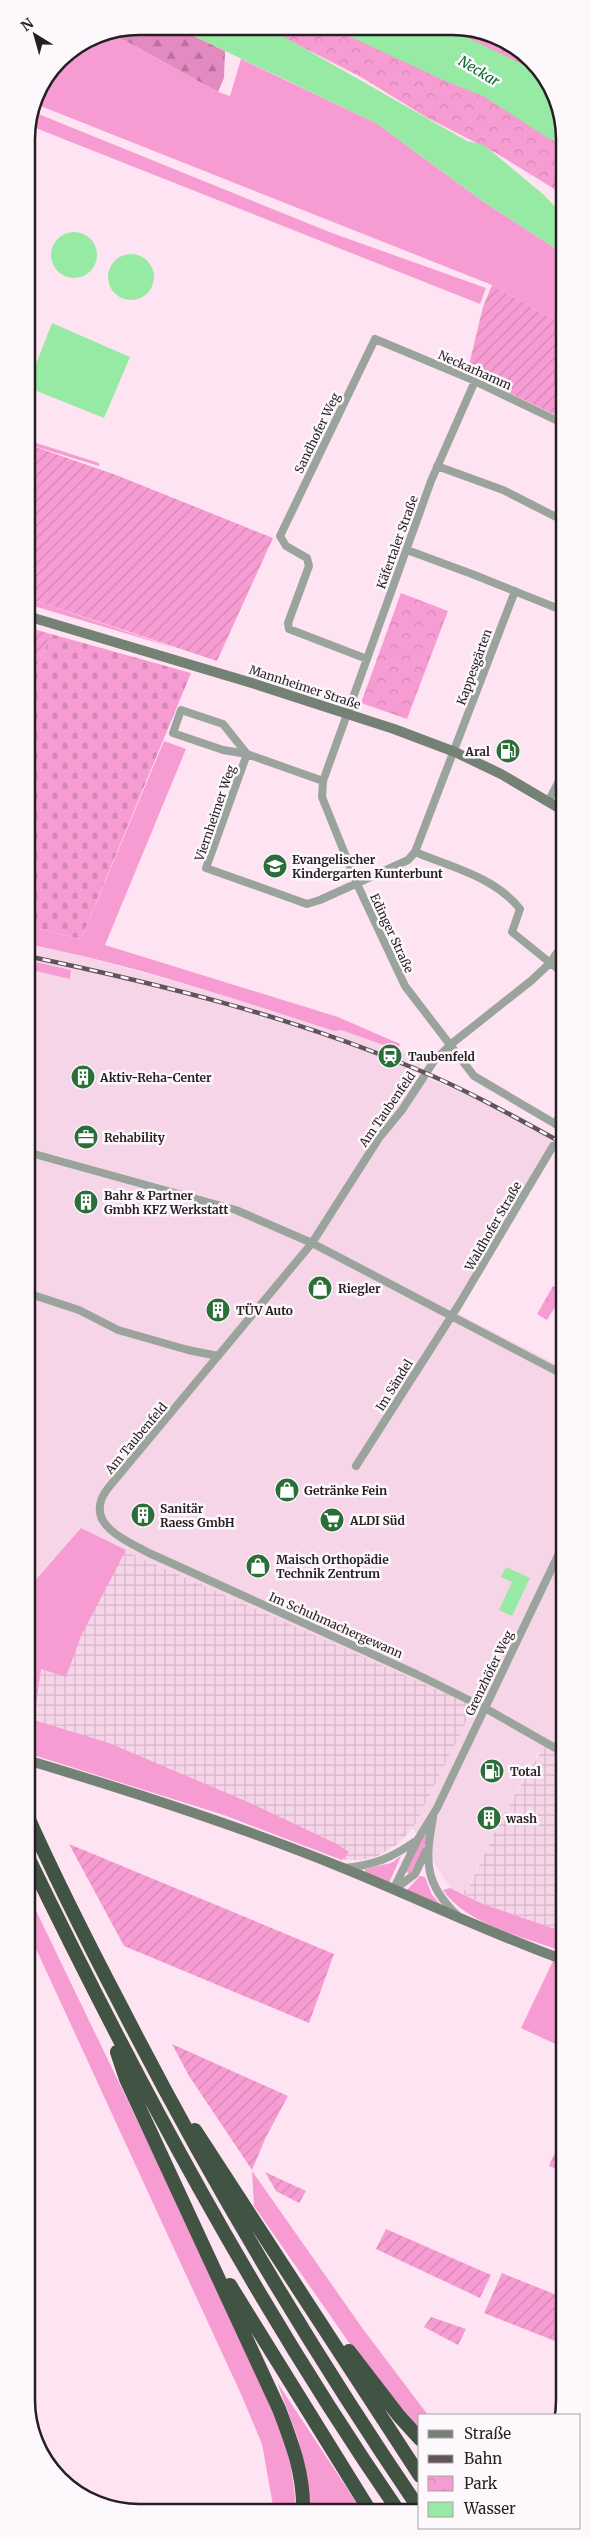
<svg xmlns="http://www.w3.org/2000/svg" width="591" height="2539" font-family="Merriweather,serif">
  <defs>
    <pattern id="industrial-grid" width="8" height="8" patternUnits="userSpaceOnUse" patternTransform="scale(1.25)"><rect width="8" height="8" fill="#f7d5e8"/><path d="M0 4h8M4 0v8" fill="none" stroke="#d4b6c7"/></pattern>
    <pattern id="forest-firs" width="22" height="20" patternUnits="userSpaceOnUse" patternTransform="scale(1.25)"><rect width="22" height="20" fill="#e38ac0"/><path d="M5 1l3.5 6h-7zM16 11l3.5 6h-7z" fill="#b8709c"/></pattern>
    <pattern id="cemetery-stones" width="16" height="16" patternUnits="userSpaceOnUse" patternTransform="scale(1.25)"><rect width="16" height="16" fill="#f79cd3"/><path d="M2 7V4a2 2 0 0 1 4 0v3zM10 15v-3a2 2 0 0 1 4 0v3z" fill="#d486b5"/></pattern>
    <pattern id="park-crowns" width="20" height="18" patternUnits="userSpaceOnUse" patternTransform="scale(1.25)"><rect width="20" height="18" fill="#f79cd3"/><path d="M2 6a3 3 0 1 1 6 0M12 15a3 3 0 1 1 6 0" fill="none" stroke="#d486b5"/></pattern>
    <pattern id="garden-furrows" width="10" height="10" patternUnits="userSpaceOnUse" patternTransform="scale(1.25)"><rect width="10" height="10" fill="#f79cd3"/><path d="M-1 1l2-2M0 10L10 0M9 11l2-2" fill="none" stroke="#d486b5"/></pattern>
  </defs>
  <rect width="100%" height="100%" fill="#fee4f2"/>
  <!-- built -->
  <path fill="#f7d5e8" d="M27,945l36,6 162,44 109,35h7l60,21 22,10 -8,12 73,30 64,37 -101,170 113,58v384h-25l-37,65 -33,68 -7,8 -12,-5 -37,-60 60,-122 -446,-107v-630l43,10 1,-9 -44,-10z"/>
  <!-- industrial -->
  <path fill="url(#industrial-grid)" d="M84,1533l390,173 -61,122 -15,16 -20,12 -16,4h-20l-118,-45 -197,-62v-154z
    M544,1746l20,6v180l-81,-28 -21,-11 8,-8 32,-68z"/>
  <!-- grass -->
  <path fill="#f79cd3" d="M106,33l20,8 92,51 12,4 11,-37 135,64 108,79 80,52v71l-72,-40 -459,-182c7,-29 44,-64 73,-70z
    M31,111l301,122 154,55 -6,16 -452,-179z
    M27,440l72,23v3l-72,-22z
    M27,598l148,50 -148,-44z
    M164,741l22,8 -81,196 233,72 62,27 -2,6 -57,-20 -7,1c-101,-33 -203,-67 -307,-87v-18l54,13z
    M27,960l44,10 -1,9 -43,-10z
    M81,1528l45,22 -45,86 -15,41 -25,-8 -7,51 75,23 139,59 89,42 12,8 -7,8 -118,-45 -197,-62v-163z
    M425,1830l4,4 -8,20 -11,20 -4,-2z
    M401,1856l-12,27 -24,-10v-4l26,-6z
    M420,1876l5,1 7,18 9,10 -34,-15z
    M450,1888l33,16 81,28v20c-39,-15 -97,-27 -121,-62z
    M27,1892l167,346 86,188c8,28 16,56 15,85h-21l-12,-67 -22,-52 -209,-454 -4,-9z
    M553,1961l11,5v82l-43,-20z
    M252,2171l111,158 65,86h-8v16l-61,-74 -105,-151z
    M277,2382l85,129h-54l-2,-39 -8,-33z"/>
  <!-- forest -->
  <path fill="url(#forest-firs)" d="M139,26h34l52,25 -1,27 -6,14 -92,-51 -20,-8z"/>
  <!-- cemetery -->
  <path fill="url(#cemetery-stones)" d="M51,634l140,39 -110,266 -54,-13v-237z"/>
  <!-- park -->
  <path fill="url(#park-crowns)" d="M263,27l204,1 65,32 32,64v71l-68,-42 -70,-36 -65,-40z
    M401,593l47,18 -41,108 -46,-16z
    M553,1286l11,6 -17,28 -10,-6z"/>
  <!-- garden -->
  <path fill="url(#garden-furrows)" d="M492,285l72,40v94l-97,-46 16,-66z
    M27,444l89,31 157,63 -56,123 -190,-63z
    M27,627l24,7 -24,55z
    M69,1844l265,110 -25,69 -185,-77z
    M172,2044l116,52 -22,41 -14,33 -63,-94z
    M564,2133v39l-15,-6z
    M265,2172l41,19 -7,12 -23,-12z
    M386,2229l105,46 -11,23 -104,-49z
    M502,2273l62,25 1,47 -81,-32z
    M431,2317l35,12 -8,16 -34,-18z"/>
  <!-- water -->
  <path fill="#97eaa3" d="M173,26l94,1 200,114 17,4 60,50 20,21v38l-80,-52 -108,-79z
    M332,28h116l90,44 26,52v22l-18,-9 -61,-40 -42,-17z
    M51 255a23 23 0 1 1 46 0a23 23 0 1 1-46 0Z
    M108 277a23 23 0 1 1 46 0a23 23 0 1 1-46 0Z
    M52,323l78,34 -26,61 -77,-31z
    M506,1567l24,11 -18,38 -13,-6 13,-28 -11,-5z"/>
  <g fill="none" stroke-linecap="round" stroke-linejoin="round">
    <!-- street -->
    <path stroke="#9ba49c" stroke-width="8" d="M475,381l-44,100 -108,300 -1,16 35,87 48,102 69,90 90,53
      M437,466l66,24 61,31
      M407,550l65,24 92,37
      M558,608l6,-12
      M367,659l-78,-30 -1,-6 21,-57 -2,-8 -21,-12 -6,-10 95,-197 91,38 98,47
      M323,781l-76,-27 -24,-30 -42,-14 -8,23 50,17 24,4 -41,114 101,36 13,-4 88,-40 7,-8 100,-261
      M548,802l16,-31
      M415,852c36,15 80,25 105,57l-8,23 52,42
      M564,943l-15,21 -17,16 -82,65 -16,16 -32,49 -23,28 -67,105 -203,244c-3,4 -7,9 -8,14 -9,27 30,42 48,52l267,121 69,34 79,45
      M555,1124l9,-16
      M27,1152l209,58 76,33 252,132
      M27,1293l52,17 39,20 70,20 30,6
      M356,1466l102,-160 95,-160
      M433,1818c-8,43 -9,66 25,98
      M344,1868c31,-3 47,-10 72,-27
      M395,1889l20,-15 11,-23
      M393,1890l25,-51 19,-31 127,-265"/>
    <!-- secondary -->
    <path stroke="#748175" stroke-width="10" d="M27,616l228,68 139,45 61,23 46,22 63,37
      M27,1760c107,32 213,66 316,108 74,30 146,65 221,92"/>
    <!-- highway -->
    <path stroke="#415343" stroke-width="14" d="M27,1815c29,65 61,128 94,191 89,174 189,342 299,504
      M27,1855c110,227 229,449 372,657
      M117,2052l9,27 153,330c13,34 25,65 24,102
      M195,2130l225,346
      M230,2285l140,226
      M349,2351l50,65 21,23"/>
    <defs>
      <path id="rail" d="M27,956c132,28 264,60 389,113 51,21 99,48 148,75"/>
    </defs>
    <!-- rail casing -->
    <use href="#rail" stroke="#61545b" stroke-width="4.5"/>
    <!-- rail -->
    <use href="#rail" stroke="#fdf8fb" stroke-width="2.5" stroke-dasharray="8" stroke-linecap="butt"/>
  </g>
  <!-- icons -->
  <defs>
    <symbol id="fuel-disc" viewBox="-11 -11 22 22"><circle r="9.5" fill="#2b6e39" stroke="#fdf8fb"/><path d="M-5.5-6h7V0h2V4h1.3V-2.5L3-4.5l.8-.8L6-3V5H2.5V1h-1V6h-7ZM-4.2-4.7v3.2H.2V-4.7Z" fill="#fff"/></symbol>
    <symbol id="school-disc" viewBox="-11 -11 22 22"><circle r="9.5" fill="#2b6e39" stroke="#fdf8fb"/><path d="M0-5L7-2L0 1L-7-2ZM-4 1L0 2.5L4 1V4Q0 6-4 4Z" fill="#fff"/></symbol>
    <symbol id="station-disc" viewBox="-11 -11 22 22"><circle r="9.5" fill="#2b6e39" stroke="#fdf8fb"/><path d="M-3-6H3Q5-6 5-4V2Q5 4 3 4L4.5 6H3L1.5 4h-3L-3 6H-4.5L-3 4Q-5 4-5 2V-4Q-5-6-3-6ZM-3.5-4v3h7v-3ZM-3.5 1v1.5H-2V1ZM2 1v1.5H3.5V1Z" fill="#fff"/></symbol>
    <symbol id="building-disc" viewBox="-11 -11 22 22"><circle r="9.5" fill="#2b6e39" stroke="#fdf8fb"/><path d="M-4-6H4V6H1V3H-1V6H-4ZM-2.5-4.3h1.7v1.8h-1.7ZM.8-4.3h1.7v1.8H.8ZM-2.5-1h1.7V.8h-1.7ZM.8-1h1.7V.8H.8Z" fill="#fff"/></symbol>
    <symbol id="office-disc" viewBox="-11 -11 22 22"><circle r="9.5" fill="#2b6e39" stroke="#fdf8fb"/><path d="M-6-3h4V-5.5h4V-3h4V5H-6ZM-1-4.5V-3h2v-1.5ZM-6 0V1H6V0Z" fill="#fff"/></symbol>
    <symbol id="shop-disc" viewBox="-11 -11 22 22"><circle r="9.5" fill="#2b6e39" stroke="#fdf8fb"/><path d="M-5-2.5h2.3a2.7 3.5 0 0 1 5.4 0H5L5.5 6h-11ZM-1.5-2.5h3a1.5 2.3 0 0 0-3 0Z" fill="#fff"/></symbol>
    <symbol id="supermarket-disc" viewBox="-11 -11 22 22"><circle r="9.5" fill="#2b6e39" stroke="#fdf8fb"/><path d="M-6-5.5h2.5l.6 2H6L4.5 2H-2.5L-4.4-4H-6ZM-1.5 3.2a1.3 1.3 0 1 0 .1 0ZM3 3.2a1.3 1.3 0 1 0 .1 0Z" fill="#fff"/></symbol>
  </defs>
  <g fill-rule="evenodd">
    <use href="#fuel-disc" x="494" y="737" width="28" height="28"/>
    <use href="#school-disc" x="261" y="852" width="28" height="28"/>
    <use href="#station-disc" x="376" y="1042" width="28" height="28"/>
    <use href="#building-disc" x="69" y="1063" width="28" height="28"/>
    <use href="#office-disc" x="72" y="1123" width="28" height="28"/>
    <use href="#building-disc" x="72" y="1188" width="28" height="28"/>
    <use href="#shop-disc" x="306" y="1274" width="28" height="28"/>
    <use href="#building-disc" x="204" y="1296" width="28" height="28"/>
    <use href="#shop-disc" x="273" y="1476" width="28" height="28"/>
    <use href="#building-disc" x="129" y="1501" width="28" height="28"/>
    <use href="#supermarket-disc" x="318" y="1506" width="28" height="28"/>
    <use href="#shop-disc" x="244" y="1552" width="28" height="28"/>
    <use href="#fuel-disc" x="478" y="1757" width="28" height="28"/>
    <use href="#building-disc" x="475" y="1804" width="28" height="28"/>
  </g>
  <g text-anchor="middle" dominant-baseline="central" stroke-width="5" stroke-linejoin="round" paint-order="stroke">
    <!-- street labels -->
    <g font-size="12" fill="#271e23" stroke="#fdf8fb">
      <text transform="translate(475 370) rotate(24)">Neckarhamm</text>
      <text transform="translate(317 433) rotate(-64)">Sandhofer Weg</text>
      <text transform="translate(397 542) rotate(-70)">Käfertaler Straße</text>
      <text transform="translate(474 667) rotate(-70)">Kappesgärten</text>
      <text transform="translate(305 687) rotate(18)">Mannheimer Straße</text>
      <text transform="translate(215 813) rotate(-71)">Viernheimer Weg</text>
      <text transform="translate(392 933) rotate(65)">Edinger Straße</text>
      <text transform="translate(387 1109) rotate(-55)">Am Taubenfeld</text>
      <text transform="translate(493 1226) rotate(-60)">Waldhofer Straße</text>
      <text transform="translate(394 1385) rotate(-58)">Im Sändel</text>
      <text transform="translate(136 1438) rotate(-50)">Am Taubenfeld</text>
      <text transform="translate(336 1625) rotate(24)">Im Schuhmachergewann</text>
      <text transform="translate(489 1673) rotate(-64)">Grenzhöfer Weg</text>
    </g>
    <!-- poi labels -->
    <g font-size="12" font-weight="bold" fill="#271e23" stroke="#fdf8fb" text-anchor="start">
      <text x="490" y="751" text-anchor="end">Aral</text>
      <text x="292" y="859">Evangelischer<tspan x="292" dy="14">Kindergarten Kunterbunt</tspan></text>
      <text x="408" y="1056">Taubenfeld</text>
      <text x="100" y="1077">Aktiv-Reha-Center</text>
      <text x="104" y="1137">Rehability</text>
      <text x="104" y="1195">Bahr &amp; Partner<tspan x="104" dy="14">Gmbh KFZ Werkstatt</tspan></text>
      <text x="338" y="1288">Riegler</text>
      <text x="236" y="1310">TÜV Auto</text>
      <text x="304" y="1490">Getränke Fein</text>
      <text x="160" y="1508">Sanitär<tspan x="160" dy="14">Raess GmbH</tspan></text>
      <text x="350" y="1520">ALDI Süd</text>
      <text x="276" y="1559">Maisch Orthopädie<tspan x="276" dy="14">Technik Zentrum</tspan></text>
      <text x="510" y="1771">Total</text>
      <text x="506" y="1818">wash</text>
    </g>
    <!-- water labels -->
    <g font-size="14" font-style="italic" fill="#066627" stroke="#fdf8fb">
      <text transform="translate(479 71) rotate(31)">Neckar</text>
    </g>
  </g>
  <!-- crop -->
  <path d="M0 0H591V2539H0ZM139 35H452A104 104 0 0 1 556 139V2400A104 104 0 0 1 452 2504H139A104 104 0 0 1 35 2400V139A104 104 0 0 1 139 35Z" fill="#fdf8fb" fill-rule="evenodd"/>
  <path fill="none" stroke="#271e23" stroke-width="2.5" d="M139 35H452A104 104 0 0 1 556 139V2400A104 104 0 0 1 452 2504H139A104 104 0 0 1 35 2400V139A104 104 0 0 1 139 35Z"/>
  <!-- legend -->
  <rect x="418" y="2414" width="162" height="115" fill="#fdf8fb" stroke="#a7a1a5"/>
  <rect x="428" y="2430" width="25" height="8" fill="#748175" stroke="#a7a1a5"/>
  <text x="464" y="2439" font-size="15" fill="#271e23">Straße</text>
  <rect x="428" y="2455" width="25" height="8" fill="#61545b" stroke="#a7a1a5"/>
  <text x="464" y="2464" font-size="15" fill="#271e23">Bahn</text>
  <rect x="428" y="2476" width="25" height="15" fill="url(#park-crowns)" stroke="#a7a1a5"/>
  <text x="464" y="2489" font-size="15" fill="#271e23">Park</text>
  <rect x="428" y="2502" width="25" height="15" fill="#97eaa3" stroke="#a7a1a5"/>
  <text x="464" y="2514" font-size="15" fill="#271e23">Wasser</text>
  <!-- north arrow -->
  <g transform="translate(35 35) rotate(323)" stroke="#fdf8fb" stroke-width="4" paint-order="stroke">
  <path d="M0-4L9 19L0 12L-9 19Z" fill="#271e23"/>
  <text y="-8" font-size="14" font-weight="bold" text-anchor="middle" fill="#271e23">N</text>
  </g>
</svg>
